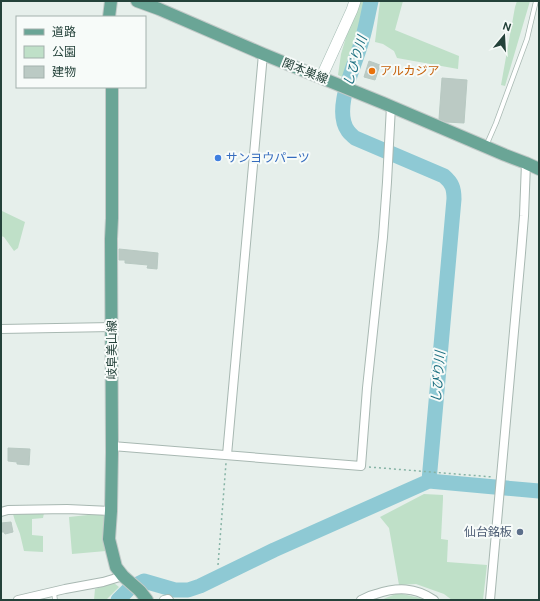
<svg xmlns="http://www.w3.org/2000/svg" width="540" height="601" font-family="'DM Sans','Noto Sans JP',sans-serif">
  <rect width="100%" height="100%" fill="#e6efeb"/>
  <!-- green -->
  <path fill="#bfe0c8" d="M358,1h8l-19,78 -9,-4 3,-21 9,-30z
    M380,1h23l-8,29 64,26 -1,13 -61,-11 -3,-7 -11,-7 -8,-2z
    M517,1h13l-25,85 -4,-1 14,-78z
    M1,211h1l23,11 -7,26 -4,3 -10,-14 -3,-1z
    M424,494l19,1v4l-2,40 7,1 -1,22 40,3 -4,35h-31l-8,-6 -28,-10 -17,1 -10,-57 -9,-11z
    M44,513l-1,5 -11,1v16l11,1v16l-19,-1 -4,-17 -5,-13 -2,-7z
    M106,513v38l-34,3 -3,-37z
    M114,583l5,4 -13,13h-12l1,-11z
    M398,593l22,5 4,2h-43z"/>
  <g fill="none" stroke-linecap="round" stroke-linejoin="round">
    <!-- river -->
    <path stroke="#8ec9d4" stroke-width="15" d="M371,1c-3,13 -5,26 -9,39 -6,24 -30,69 -14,91 2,3 5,5 7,7l89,38c8,7 10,12 10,23l-25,282
      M118,600l12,-12 14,-7 31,9h13l12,-4 74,-36 155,-69 110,10"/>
  </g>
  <!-- building -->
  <path fill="#bbcac4" stroke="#b8c9c2" d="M369,61l11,4 -5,15 -11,-3z
    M442,78l25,2 -3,43 -18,-1 -7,-3z
    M119,249l39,4 -1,16 -10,-1 1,-3 -23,-2v-3h-6z
    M8,448l22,1 -1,16 -12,-1v-2l-9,-1z
    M11,522l2,10 -8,2 -1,-2h-3v-9z"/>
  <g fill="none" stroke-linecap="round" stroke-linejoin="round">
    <defs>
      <path id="lane" d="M486,146l10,-23 31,-84 9,-38
        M54,592l1,8"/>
      <path id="street" d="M1,329l111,-2
        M112,446l249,20 6,-78 16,-151 4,-55 4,-76
        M227,455l36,-401
        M1,512l7,-2 59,-1 44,2
        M18,600l47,-11 38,-7 20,-6
        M164,600l4,-1 1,1
        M361,600c5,-3 10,-5 15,-6 21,-7 39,-7 58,6
        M490,600l31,-347 3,-37 2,-53"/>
      <path id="secondary" d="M321,78l31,-68 3,-9"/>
      <path id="primary" d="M137,1l22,8 104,45 120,49 122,52 21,8 13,6
        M109,17l2,-16
        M112,87v131l-1,21 1,213 -1,59 -2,28 7,28 7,9 17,15 7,9"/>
    </defs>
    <!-- lane casing -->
    <use href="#lane" stroke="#a8b8b2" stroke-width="5.5"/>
    <!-- street casing -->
    <use href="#street" stroke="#a8b8b2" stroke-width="10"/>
    <!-- secondary casing -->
    <use href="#secondary" stroke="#a4bbb3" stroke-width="12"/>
    <!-- primary casing -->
    <use href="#primary" stroke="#c2cac8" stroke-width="14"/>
    <!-- path -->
    <path stroke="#86b3a5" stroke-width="1.5" stroke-dasharray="2 3" stroke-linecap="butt" d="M369,467l124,10
      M218,565l8,-102"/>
    <!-- lane -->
    <use href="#lane" stroke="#fff" stroke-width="4"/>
    <!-- street -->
    <use href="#street" stroke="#fff" stroke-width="8"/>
    <!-- secondary -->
    <use href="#secondary" stroke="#fff" stroke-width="11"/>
    <!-- primary -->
    <use href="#primary" stroke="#6aa596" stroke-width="12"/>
  </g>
  <!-- markers -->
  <circle fill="#e8710a" stroke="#f7fbf9" stroke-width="1.5" cx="372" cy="71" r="4"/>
  <circle fill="#3f7fe0" stroke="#f7fbf9" stroke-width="1.5" cx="218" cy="158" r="4"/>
  <circle fill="#5c6f8a" stroke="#f7fbf9" stroke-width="1.5" cx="520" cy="532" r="4"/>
  <g text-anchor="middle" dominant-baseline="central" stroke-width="4" stroke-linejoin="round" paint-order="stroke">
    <!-- street labels -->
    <g font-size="12" fill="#24423a" stroke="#f7fbf9">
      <text transform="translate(305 71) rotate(22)">関本巣線</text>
      <text transform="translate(112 350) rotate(-90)">岐阜美山線</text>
    </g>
    <!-- food labels -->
    <g font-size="12" fill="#c56008" stroke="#f7fbf9" text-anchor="start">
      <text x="380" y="71">アルカジア</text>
    </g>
    <!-- shop labels -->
    <g font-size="12" fill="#366cbe" stroke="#f7fbf9" text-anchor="start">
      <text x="226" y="158">サンヨウパーツ</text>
    </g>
    <!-- service labels -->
    <g font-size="12" fill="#4e5e75" stroke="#f7fbf9" text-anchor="end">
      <text x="512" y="532">仙台銘板</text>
    </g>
    <!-- water labels -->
    <g font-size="13" font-style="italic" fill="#1c6f80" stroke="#f7fbf9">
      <text transform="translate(355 61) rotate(-73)">しびり川</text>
      <text transform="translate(438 377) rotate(-85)">しびり川</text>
    </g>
  </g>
  <!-- border -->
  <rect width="540" height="601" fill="none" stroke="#24423a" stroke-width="4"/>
  <!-- legend -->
  <rect x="16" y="16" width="130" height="72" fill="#f7fbf9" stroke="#a3b1ad"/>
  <rect x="24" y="29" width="20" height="6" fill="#6aa596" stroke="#a3b1ad"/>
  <text x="52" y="36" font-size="12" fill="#24423a">道路</text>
  <rect x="24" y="46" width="20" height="12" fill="#bfe0c8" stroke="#a3b1ad"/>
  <text x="52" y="56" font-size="12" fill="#24423a">公園</text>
  <rect x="24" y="66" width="20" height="12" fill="#bbcac4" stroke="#a3b1ad"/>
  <text x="52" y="76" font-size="12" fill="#24423a">建物</text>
  <!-- north arrow -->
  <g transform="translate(504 36) rotate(18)" stroke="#f7fbf9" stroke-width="3" paint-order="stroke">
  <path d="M0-3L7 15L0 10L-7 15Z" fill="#24423a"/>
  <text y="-6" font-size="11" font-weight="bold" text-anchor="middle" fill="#24423a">N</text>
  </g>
</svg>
